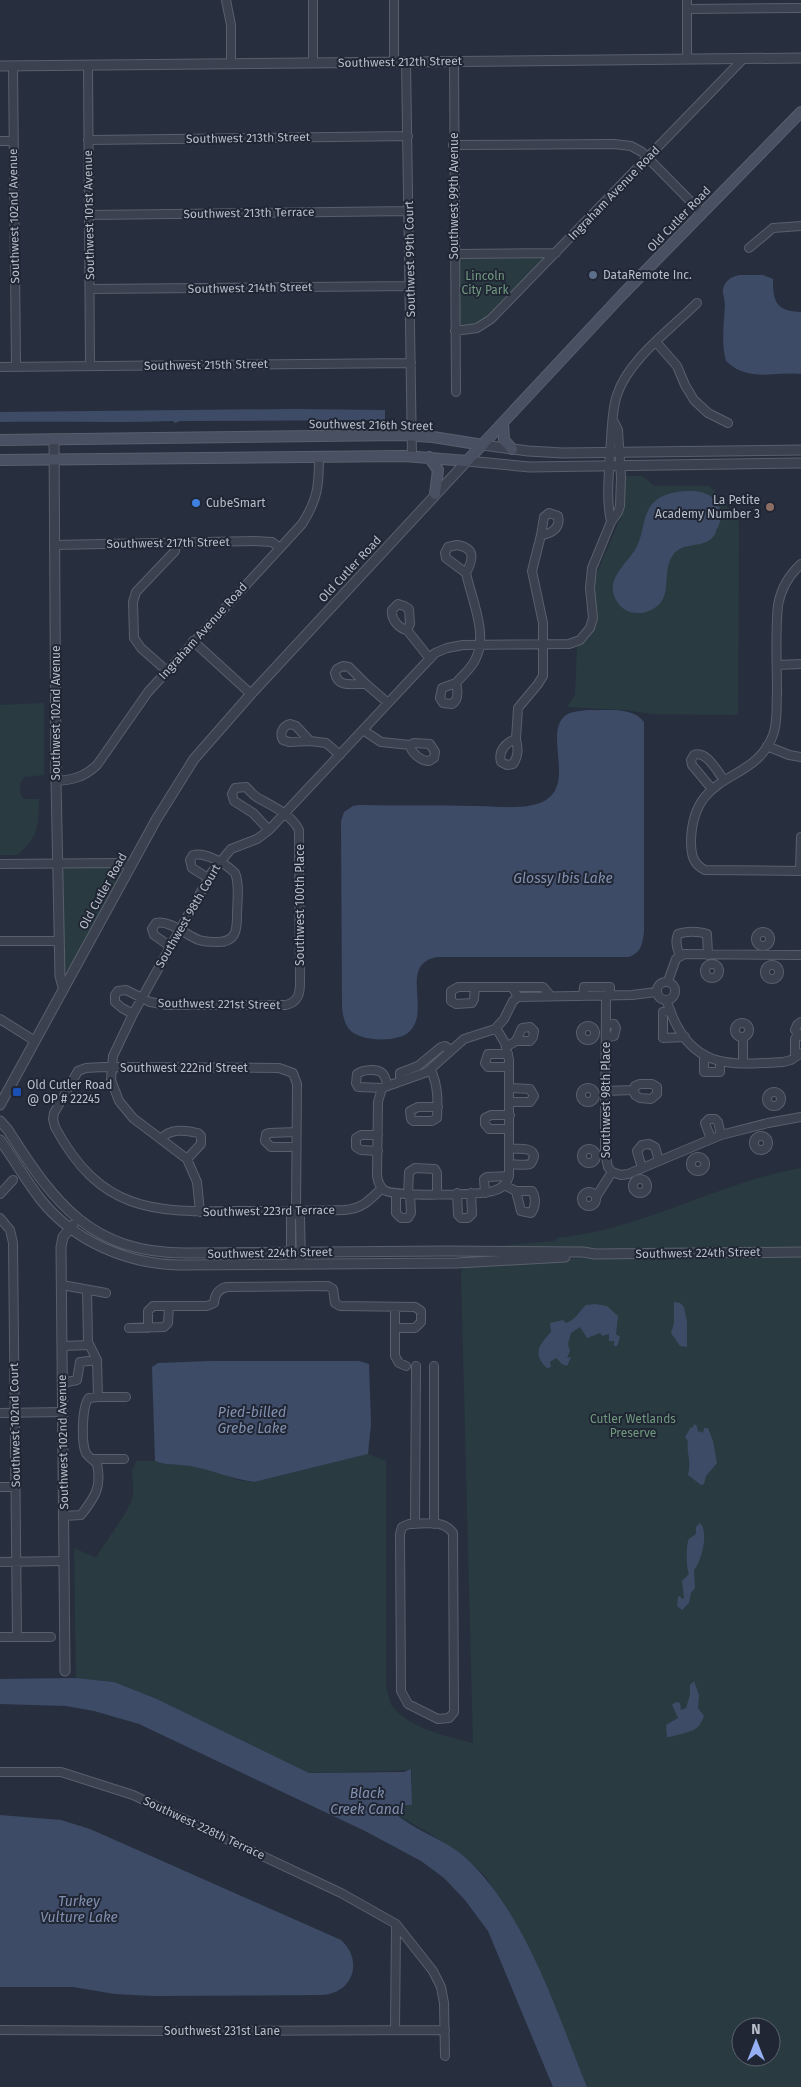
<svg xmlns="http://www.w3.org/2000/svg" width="801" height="2087" font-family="'Fira Sans',sans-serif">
  <rect width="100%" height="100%" fill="#272f3f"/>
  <!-- green -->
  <path fill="#293b40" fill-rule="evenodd" d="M549,255l-64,66 -14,5 -10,-1 -2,-7 -1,-57 4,-5z
    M625,476h17l12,10h56l29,36 -1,193 -85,-1 -28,-4 -58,-3 8,-12 2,-48 11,-7 8,-13 -2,-47 30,-70z
    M44,703v72l-20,2c-5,6 -6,15 -1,22h16c-1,29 0,35 -21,56h-18v-150z
    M118,866l6,5 -55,100 -5,-1 -2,-98 3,-4 5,-1z
    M801,1168v80l-216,2 -111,-2 82,-7 1,-3c85,-8 160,-55 244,-70z
    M801,1255v832h-214l-54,-131 -47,-79 -21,-20 -36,-24 -33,-19v-9l16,-1v-34l-103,3 -152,-74 -43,-17 -38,-4 -2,-130 22,10c9,-17 35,-47 37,-64 1,-7 -1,-16 -1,-24l2,-2 2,-7h19l8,3 24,1 34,8 16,7 17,2 114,-28 18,7v226c2,6 3,14 6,19 18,23 54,30 81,37l-12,-470 2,-5 118,-10zM741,2027h30v30h-30z"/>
  <!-- water -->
  <path fill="#3e4b66" d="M740,275h23l10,4c0,23 3,32 28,33v62c-28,-3 -52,9 -75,-13 -5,-18 -2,-38 -1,-56 0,-7 -4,-13 -1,-19 3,-7 9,-10 16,-11z
    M292,409l93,1v10l-205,1 -5,2 -2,-2c-57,2 -115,0 -173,1v-10z
    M694,491c8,1 17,3 23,11 5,9 5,17 1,25 -3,4 -2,7 -5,10 -11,12 -30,4 -40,18 -12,17 0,40 -17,52 -6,4 -11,6 -18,6 -8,0 -15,-3 -20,-10 -17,-24 12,-40 20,-59 6,-14 5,-31 16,-42 10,-10 27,-11 40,-11z
    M588,710c18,1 44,-4 56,12v210c-2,12 -2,20 -15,25h-191c-40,6 -7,53 -28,74 -11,12 -51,11 -61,-2 -5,-6 -7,-17 -7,-25l-1,-183 3,-9 9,-6 6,-1c38,1 77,0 115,1 20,0 55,5 72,-6 29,-18 -3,-68 20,-85 6,-4 15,-4 22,-5z
    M674,1302l6,1 4,4 3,15v25l-7,-1 -9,-13 3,-10z
    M595,1304l12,2 11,10 -2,18 4,3 -3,9h-3v-5h-5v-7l-7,2 -2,-3 -13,5 -7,-11 -9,6 -3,11 2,7 -3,7 4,-1 -4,9 -5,-2 -6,-6 -6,4 1,5 -4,1c-15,-14 -8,-23 4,-36l-1,-9 13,-3 3,3c10,-3 13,-12 20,-18z
    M210,1361h149l10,3 2,60 -3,30 -114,28c-22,-3 -42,-12 -64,-16 -12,-2 -24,0 -35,-5l-3,-94 6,-4z
    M694,1424l3,2 1,6 2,-1 3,2 1,-5h4l5,13 4,22 -11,13 -2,8 -3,1 -13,-10c4,-16 -2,-20 0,-34l-3,-4 6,-10 2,1z
    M700,1523c9,8 2,38 -6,47l1,18 -4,5 -2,10 -7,7 -5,-4 1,-9 2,-1 2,3 2,-1 -2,-17 7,-7c-3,-6 -3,-31 0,-35 2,-2 5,-3 7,-5v-7z
    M76,1678l38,4 43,17 152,74 95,-1 7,-3 1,36h-16v9c19,17 51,26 71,45 60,57 89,152 120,228h-34l-65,-156 -23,-31 -21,-22 -23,-17 -56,-30 -226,-107 -45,-13 -28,-5 -66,-2v-25z
    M694,1681l5,14 -1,13 6,8c-2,5 -4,10 -9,13 -2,2 -26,9 -28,8l-1,-12 12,-7 -6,-13 4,-3 4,1 1,7 5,-2 4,-13v-10z
    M0,1815l61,5 29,9 251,111c23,21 12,54 -20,55l-168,1 -38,-2 -42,-7h-73z"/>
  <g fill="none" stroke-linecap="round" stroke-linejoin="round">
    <defs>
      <path id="minor" d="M226,0l5,25v39
        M313,0v63
        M394,0v62
        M687,0v59
        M687,9l114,-1
        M454,61l2,331
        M406,62l6,394
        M88,65l2,301
        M13,66l3,301
        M88,140l320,-4
        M0,141h13
        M453,145l161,-1 17,2 11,6 60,61
        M89,215l320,-4
        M749,248l24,-20 28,-2
        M454,254l102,-1
        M90,289l320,-3
        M455,331l22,-3 14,-9 253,-261
        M656,342l21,24 8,19 9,15 14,13 20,10
        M0,367l411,-4
        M549,513l9,3c3,12 -7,18 -17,19l3,-18z
        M611,522c-5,-23 -2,-47 -1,-69 2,-19 1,-40 7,-58 11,-35 54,-66 80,-92
        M54,545l201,-4 17,1 8,6
        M457,545c18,3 17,13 9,28l-20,-15 -1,-5 3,-6z
        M801,564c-13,12 -20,24 -23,41 -3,29 -1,59 -1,88 -1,14 1,29 -4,42 -19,51 -80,33 -82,106 0,14 2,23 14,29l96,1
        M407,630l3,-6 -1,-15 -5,-3 -6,-2 -6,6c-1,9 6,18 15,20l23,29
        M193,641l58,53
        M777,665l24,-1
        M343,666l6,1 17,17c-12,-1 -28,5 -31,-11l2,-4z
        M167,671l-26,-23 -7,-10 -1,-36 3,-10 39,-41 1,-9
        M456,683c7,-8 16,-15 20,-25 12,-24 -5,-61 -10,-85
        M456,683c2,8 3,17 -4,21l-9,-1 -3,-5 2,-10z
        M366,684l22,19
        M290,724l6,2 14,15 -21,1 -6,-2c-4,-7 0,-14 7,-16z
        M363,730l18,12 29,3
        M516,739l2,-31 20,-24 5,-8v-53l-11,-52 9,-36
        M516,739c2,9 3,17 -3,25l-6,1 -6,-3c-3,-11 5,-20 15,-23z
        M310,741l16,2 14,12
        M414,743l16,1 5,8 -1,6 -5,3c-8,0 -18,-8 -19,-16z
        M767,746l22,9 12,2
        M56,781c17,-1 28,-4 41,-16l51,-73 154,-168c16,-25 17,-39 17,-67
        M712,789l-20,-24 -1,-5 3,-5c12,-5 23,16 30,25
        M0,864l118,-1 13,2
        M800,871l1,-34
        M756 939a7 7 0 1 1 14 0a7 7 0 1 1-14 0Z
        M0,941h59
        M171,947l-17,-12 -2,-6 4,-6c14,-3 30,12 43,17 6,2 13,2 19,2 18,0 19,-12 19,-27 0,-13 3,-30 -2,-42 -9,-9 -29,-21 -42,-18l-3,5 2,8 16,10
        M680,955c-3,-6 -5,-14 -2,-21 8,-3 21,-3 29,0l1,21
        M705 971a7 7 0 1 1 14 0a7 7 0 1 1-14 0Z
        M765 972a7 7 0 1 1 14 0a7 7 0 1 1-14 0Z
        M668,981l8,-22 8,-5 117,1
        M657 991a9 9 0 1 1 18 0a9 9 0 1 1-18 0Z
        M458,987h17l-1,12 -2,4 -16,1 -5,-3v-10z
        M475,987h37l6,10 114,-2 24,-3
        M512,987h31l7,8
        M583,996l1,-9h26v9
        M606,996l-1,156 3,15 4,5
        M666,1000c4,9 6,17 11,26 24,45 62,38 106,36l8,-2 10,-7
        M670,1011l-7,1v26l22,-1
        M133,1014l-11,-6 -7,-6v-7l3,-4 8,-1 24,12 18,3h118c12,-3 14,-11 14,-22l-1,-153c-8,-16 -27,-24 -41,-32 -5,-3 -8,-7 -12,-11l-11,1 -3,6 2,7 19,12 16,17
        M0,1019l35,22
        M801,1022l-4,3 -2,5 6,6
        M735 1030a7 7 0 1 1 14 0a7 7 0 1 1-14 0Z
        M606,1023l8,1 2,4 -2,8 -8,2
        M581 1033a7 7 0 1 1 14 0a7 7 0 1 1-14 0Z
        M743,1037v26
        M506,1047l10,-6 6,-13 8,-1 4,4 -1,6 -3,4h-14
        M508,1054h-20l-3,9 3,4h21
        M704,1055v17h16v-10
        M795,1057v-18l3,-5
        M431,1070c7,16 7,30 6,48l-5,3h-19l-2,-2 -1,-8 8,-4h20
        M400,1081v-8l18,-7 23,-19 4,-1 6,4
        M640,1084h12l5,3v7l-6,5 -11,-1 -5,-3 -1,-5 1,-4z
        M388,1085c-2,-4 -3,-10 -6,-12 -6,-5 -20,-3 -25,1l-1,9 2,4 24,1 45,-16 37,-33 31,-10 9,-10 9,-18 5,-4
        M581 1095a7 7 0 1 1 14 0a7 7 0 1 1-14 0Z
        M382,1088l-4,14 -1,74c1,5 2,10 7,14 9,7 95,5 109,1 8,-2 14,-7 16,-15v-116l-4,-17 -9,-15
        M605,1091l29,-1
        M767 1099a7 7 0 1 1 14 0a7 7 0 1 1-14 0Z
        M509,1102h21l4,-6 -4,-7 -20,-1
        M509,1129h-20l-4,-5v-6l6,-3h19
        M296,1132l-27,1 -3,1 -1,7 6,6h25
        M754 1143a7 7 0 1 1 14 0a7 7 0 1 1-14 0Z
        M161,1139c9,-11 24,-9 37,-6l3,3v8l-14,15
        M711,1139l-6,-16 4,-4h6l3,3 3,13
        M582 1156a7 7 0 1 1 14 0a7 7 0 1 1-14 0Z
        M378,1151l-17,-1 -5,-3v-9l5,-3h17
        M691 1164a7 7 0 1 1 14 0a7 7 0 1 1-14 0Z
        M509,1164c6,0 16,2 21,0 2,-1 3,-5 4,-7 0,-11 -18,-8 -25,-8
        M642,1168l-5,-17 5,-6 7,-1 6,3 4,14
        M612,1172l9,3 7,-1 93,-39 47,-12 33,-6
        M633 1186a7 7 0 1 1 14 0a7 7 0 1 1-14 0Z
        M504,1185l12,6h16c4,6 4,16 -1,22l-10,-2 -5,-20
        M582 1199a7 7 0 1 1 14 0a7 7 0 1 1-14 0Z
        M396,1193v20l5,5h7l3,-5 -1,-19
        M457,1193l1,22 3,3h7l4,-4 -1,-21
        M485,1193l-1,-14 3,-2 22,-1
        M0,1194l13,-14
        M408,1195l1,-23 6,-4 20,1 2,4v21
        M596,1197l16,-25
        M200,1212l-3,-30 -10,-23 -54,-41 -14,-17 -8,-21 2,-24 20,-42 79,-142 19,-23 26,-10 12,-9 166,-177 12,-5 16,-3 106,-1 11,-4 10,-12 3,-10 -3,-30 2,-20 19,-46 7,-10 2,-6 1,-29 -3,-47 -5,-10
        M0,1218l10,12 3,13 4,394
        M291,1264v-46l5,-7
        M301,1264l-1,-47 -4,-6 1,-127 -4,-11 -14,-5 -176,-1 -17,1 -8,3 -24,42 -1,6 2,8c45,84 97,86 183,84 35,0 71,0 106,-1 18,-1 26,-10 38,-22
        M62,1285l44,8
        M395,1307v49l4,7 7,3
        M129,1328l35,-1 4,-4 1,-17
        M148,1328v-17l5,-5h54l7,-3c1,-9 4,-14 13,-16l101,-1 5,3 2,14 5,3 75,1 6,4v11l-6,6h-20
        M62,1346l27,-1
        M62,1383l15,-3 3,-18 17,-2
        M98,1397h28
        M0,1413l63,-1
        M92,1459h32
        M0,1487h16
        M64,1516l17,-1c14,-18 21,-28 16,-51 -3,-4 -9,-7 -11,-11 -5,-10 -4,-48 3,-55l9,-1 -1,-37 -9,-18 -1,-52
        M409,1524c17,0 34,-5 44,9l1,179 -5,6 -11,1 -30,-15 -7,-13 -1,-157 2,-7z
        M415,1524l1,-158
        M434,1524v-158
        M0,1562l64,-1
        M0,1637h51
        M0,1772h61l72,23 208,98 55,31 37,47 8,16 3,16 1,53
        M0,2030l167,1 278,-1
        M395,2030l1,-106"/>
      <path id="tertiary" d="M0,66l801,-8
        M54,439l2,342 4,195 3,11
        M483,445l45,6 35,2 238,-3
        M0,1105l156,-285 38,-61 57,-65 216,-233 63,6 271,-4
        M0,1121l8,9c47,74 83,123 178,123l261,-2 136,1 12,2 206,-2
        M0,1140c14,19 26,41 41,60 33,41 86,64 138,65l278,-2 108,-6
        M65,1671l-4,-424 2,-10 10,-12"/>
      <path id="secondary" d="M503,423l1,17 8,9
        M0,440l403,-5 30,2 50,8
        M429,457l9,13 -3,24
        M0,460l404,-4 63,5 154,-165 180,-184"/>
    </defs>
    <!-- minor casing -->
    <use href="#minor" stroke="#595f6c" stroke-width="10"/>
    <!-- tertiary casing -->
    <use href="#tertiary" stroke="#595f6c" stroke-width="11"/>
    <!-- secondary casing -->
    <use href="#secondary" stroke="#595f6c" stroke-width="12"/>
    <!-- minor -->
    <use href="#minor" stroke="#3b414f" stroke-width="8"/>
    <!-- tertiary -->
    <use href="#tertiary" stroke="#3b414f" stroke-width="9"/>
    <!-- secondary -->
    <use href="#secondary" stroke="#495061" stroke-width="10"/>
  </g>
  <!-- markers -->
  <circle fill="#5c6f8a" stroke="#202634" stroke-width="2" cx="593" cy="275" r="5"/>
  <circle fill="#3f7fe0" stroke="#202634" stroke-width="2" cx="196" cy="503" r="5"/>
  <circle fill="#8d6e63" stroke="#202634" stroke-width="2" cx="770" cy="507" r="5"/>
  <rect fill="#1a4fb4" stroke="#202634" stroke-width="2" x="12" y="1087" width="10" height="10" rx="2.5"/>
  <g text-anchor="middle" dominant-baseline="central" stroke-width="4" stroke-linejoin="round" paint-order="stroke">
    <!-- street labels -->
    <g font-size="12" fill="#b7bdc9" stroke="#202634">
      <text transform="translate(400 62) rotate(-1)">Southwest 212th Street</text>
      <text transform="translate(248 138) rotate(-1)">Southwest 213th Street</text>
      <text transform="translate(614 193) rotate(-46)">Ingraham Avenue Road</text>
      <text transform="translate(454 196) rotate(-90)">Southwest 99th Avenue</text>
      <text transform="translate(249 213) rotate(-1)">Southwest 213th Terrace</text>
      <text transform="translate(89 215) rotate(-91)">Southwest 101st Avenue</text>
      <text transform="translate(14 216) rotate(-91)">Southwest 102nd Avenue</text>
      <text transform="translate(679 219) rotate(-46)">Old Cutler Road</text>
      <text transform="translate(410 259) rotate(-91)">Southwest 99th Court</text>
      <text transform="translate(250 288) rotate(-1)">Southwest 214th Street</text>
      <text transform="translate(206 365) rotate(-1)">Southwest 215th Street</text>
      <text transform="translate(371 425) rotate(1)">Southwest 216th Street</text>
      <text transform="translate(168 543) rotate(-1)">Southwest 217th Street</text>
      <text transform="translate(350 569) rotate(-47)">Old Cutler Road</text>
      <text transform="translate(203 631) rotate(-48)">Ingraham Avenue Road</text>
      <text transform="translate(56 713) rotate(-90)">Southwest 102nd Avenue</text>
      <text transform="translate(103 891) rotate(-61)">Old Cutler Road</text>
      <text transform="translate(300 905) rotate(-90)">Southwest 100th Place</text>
      <text transform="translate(188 916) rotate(-60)">Southwest 98th Court</text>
      <text transform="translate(219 1004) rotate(1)">Southwest 221st Street</text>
      <text x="184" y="1068">Southwest 222nd Street</text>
      <text transform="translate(606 1100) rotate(-90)">Southwest 98th Place</text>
      <text transform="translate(269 1211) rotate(-1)">Southwest 223rd Terrace</text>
      <text transform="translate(270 1253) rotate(-1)">Southwest 224th Street</text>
      <text transform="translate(698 1253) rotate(-1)">Southwest 224th Street</text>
      <text transform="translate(15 1425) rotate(-91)">Southwest 102nd Court</text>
      <text transform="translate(63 1442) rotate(-91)">Southwest 102nd Avenue</text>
      <text transform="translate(204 1828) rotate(25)">Southwest 228th Terrace</text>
      <text x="222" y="2031">Southwest 231st Lane</text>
    </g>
    <!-- poi labels -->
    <g font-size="12" fill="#b7bdc9" stroke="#202634" text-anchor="start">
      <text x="603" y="275">DataRemote Inc.</text>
      <text x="760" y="500" text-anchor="end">La Petite<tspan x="760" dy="14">Academy Number 3</tspan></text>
      <text x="206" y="503">CubeSmart</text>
      <text x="27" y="1085">Old Cutler Road<tspan x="27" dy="14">@ OP # 22245</tspan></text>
    </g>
    <!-- park labels -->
    <g font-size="12" fill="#70997e" stroke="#202634">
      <text x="485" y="276">Lincoln<tspan x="485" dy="14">City Park</tspan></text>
      <text x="633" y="1419">Cutler Wetlands<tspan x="633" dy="14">Preserve</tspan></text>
    </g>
    <!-- water labels -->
    <g font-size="14" font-style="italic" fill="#8190af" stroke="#202634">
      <text x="563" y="878">Glossy Ibis Lake</text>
      <text x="252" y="1412">Pied-billed<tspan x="252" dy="16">Grebe Lake</tspan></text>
      <text x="367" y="1793">Black<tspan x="367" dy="16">Creek Canal</tspan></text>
      <text x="79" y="1901">Turkey<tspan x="79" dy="16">Vulture Lake</tspan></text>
    </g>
  </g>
  <!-- north arrow -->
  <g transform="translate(756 2042)"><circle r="24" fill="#202634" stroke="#5c6270"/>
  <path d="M0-4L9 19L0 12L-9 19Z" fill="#94aff2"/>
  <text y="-8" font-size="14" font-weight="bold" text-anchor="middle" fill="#b7bdc9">N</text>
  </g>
</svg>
